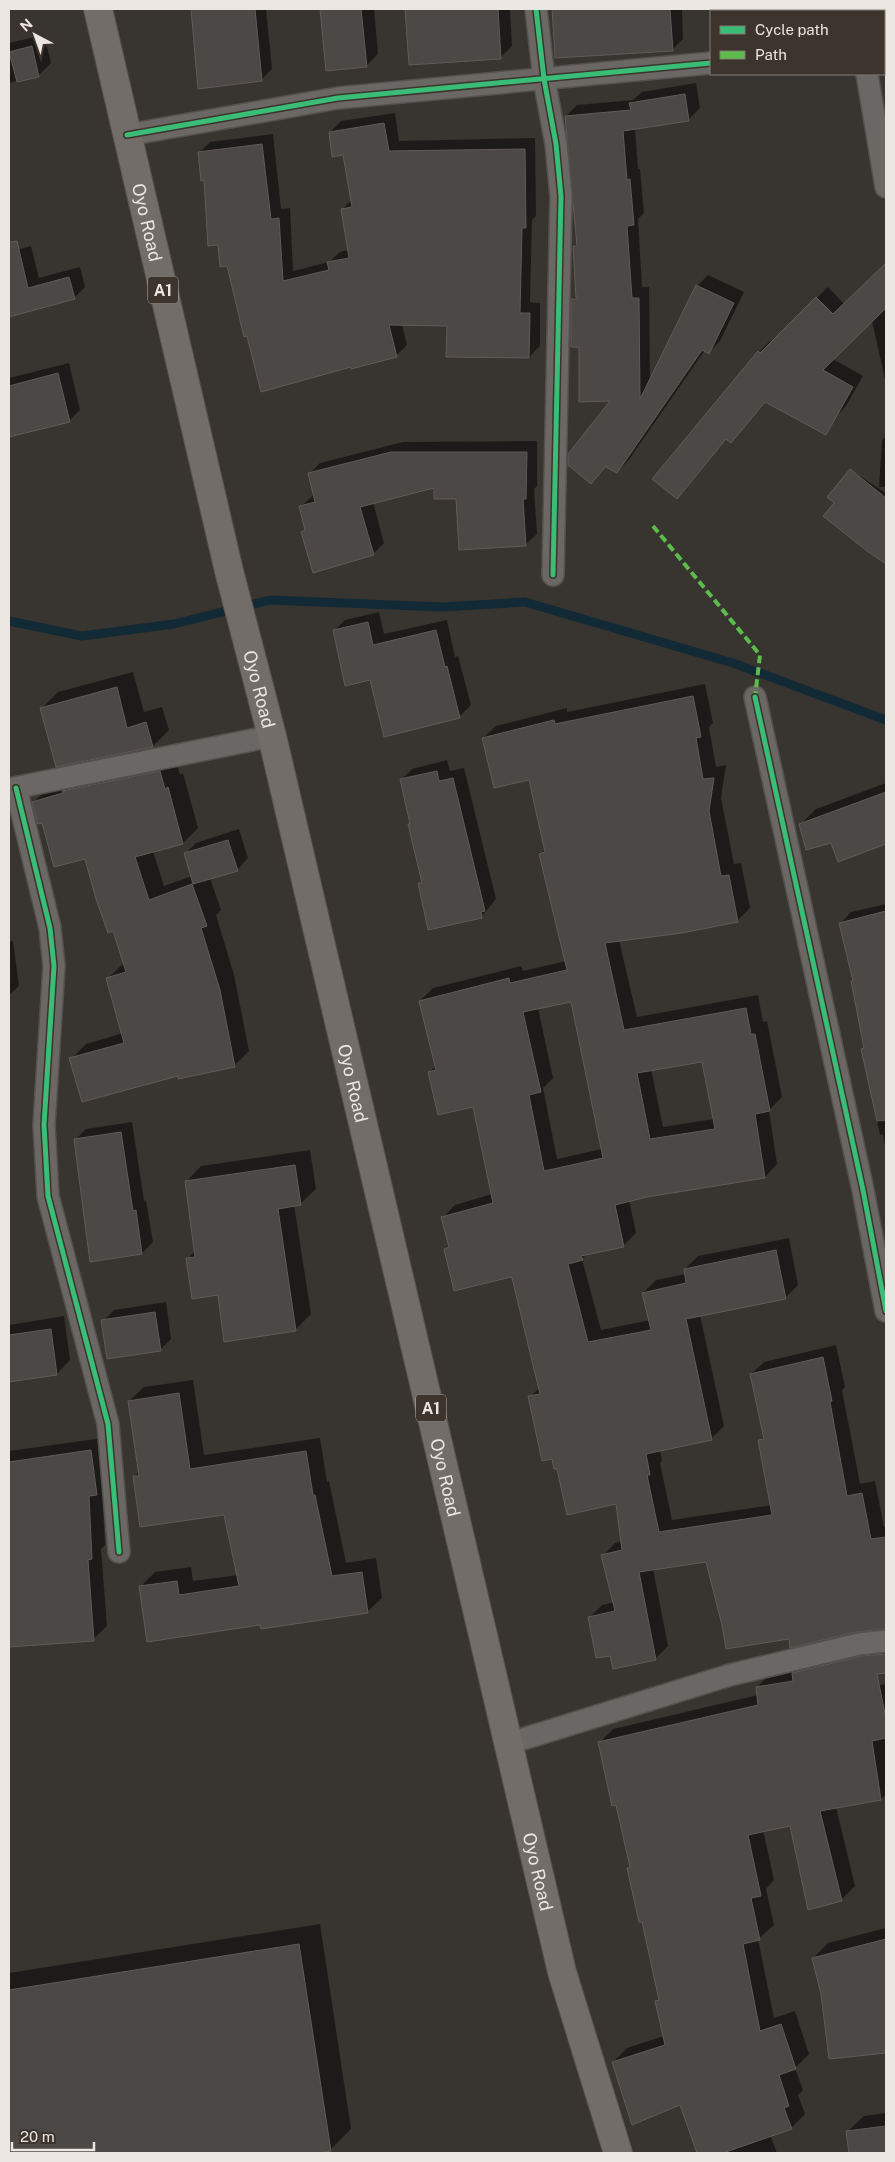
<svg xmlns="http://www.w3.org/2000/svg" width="895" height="2162" font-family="'Public Sans',sans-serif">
  <rect width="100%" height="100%" fill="#383430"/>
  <!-- shadow -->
  <path fill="#0007" fill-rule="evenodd" d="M192,9h74l6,60 -11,11 -62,7z
    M322,9h52l4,45 -12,12 -39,4z
    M407,9h103l2,37 -11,11 -91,7z
    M553,9h129l1,30 -11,11 -116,7z
    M44,35l7,28 -12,12 -30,8v-40z
    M696,83l4,25 -11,11 -54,9 3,41h2l4,44 -6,6 4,68h7l1,93 47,-94 11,-11 36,17 -24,49 -11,11 -4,-2 -77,111 -11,11 -11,-6 -15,16 22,-82 -33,-54 -7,-47 4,-4 -3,-49 4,-3 -12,-127 11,-11 56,-5 9,-8z
    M395,113l4,28 136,-3 1,78 -4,4 -2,82 10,1v43l-11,11 -81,-32 -46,-1 5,21 -11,11 -44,9 -104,-31 -28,-90 -21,-91 11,-11 63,-8 8,75 9,-1 3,63 36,-9 11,-10 8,-2 -6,-41 10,-9 -8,-47 -14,-21 11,-11z
    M31,246l8,32 41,-11 5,20 -11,11 -65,17v-63z
    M886,264v120l-14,-63 -39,38 30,17 -17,30 -11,12 -69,-17 -35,40 -4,-3 -40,48 72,-134 11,-11 2,1 56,-55 16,17z
    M69,363l11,47 -11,11 -60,15v-58z
    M886,436v51h-7l3,-47z
    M537,441v45l-3,3 3,45 -12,11 -67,-48 -22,-11 -63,16 11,41 -11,11 -70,-22 3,-4 -5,-22 14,-12 -6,-20 11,-11 83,-21z
    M852,471l34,22v69l-18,-12 -33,-48 6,-20z
    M379,612l5,22 63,-14 8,37 3,-1 13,49 -11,11 -89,-38 -37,-47 11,-11z
    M133,672l11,40 18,-5 7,23 -16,16 -111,-38 16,-16z
    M705,684l8,39 -4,4 7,40 10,-2 -5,33 13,66 7,-1 9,45 -13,13 -118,19 18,77 121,-22 5,27 4,-1 15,76 -13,13 8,54 -12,13 -136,23 7,33 -13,13 -35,7 -6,6 19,71 49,-10 -7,-27 13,-13 30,-6 -1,-5 13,-13 91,-18 9,47 -13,13 -85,17 24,111 -13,13 -51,11 2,11 -2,2 12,57 100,-15 -13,-64 5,-5 -13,-62 13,-12 72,-17 9,42 -3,3 18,94 15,-3 9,46h2v83l-96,27 -66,-12 -17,-64 -54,8 15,77 -13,13 -44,-5 -22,-36 13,-13 12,-3 -11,-46 12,-13 7,-2 -5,-38 -59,-36 -5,-10 -23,-60 10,-10 -27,-110 -68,-28 5,-5 -8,-26 13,-13 37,-11 -18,-88 -44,-34 6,-6 -16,-65 13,-13 88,-22 2,5 43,-10 -26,-107 6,-5 -16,-70 -47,-41 13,-12 71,-18v4zM572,1001l30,148 -45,10 -14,-71 10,-10 -15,-70zM703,1060l11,59 -51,8 -12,-58z
    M175,757l5,18 3,-2 15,55 -15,15 -30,8 11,35 28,-10 -7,-22 11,-11 43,-14 9,29 -11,12 -27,8 11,32 -5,5 18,60 15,76 -15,15 -55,8 -108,-15 15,-15 37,-11 -16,-54 17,-16 -38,-106 -44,-35 -8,-20 15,-15z
    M447,760l3,11 14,-3 32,131 -14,17 -62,-32 3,-3 -14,-56 2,-3 -10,-42 11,-11z
    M886,783v60l-48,17 -6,-19 -31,-17 15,-15z
    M886,904v246l-3,-16 -3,1 -18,-85 3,-3 -11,-67 -14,-56 11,-12z
    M13,941l6,45 -10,9v-53z
    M132,1122l12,79 2,-1 7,42 -11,11 -67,-113 11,-11z
    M310,1150l6,39 -16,15 -6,1 17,109 -16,16 -108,-71 8,-8 -9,-69 15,-16z
    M166,1302l5,37 -11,11 -57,-29 11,-11z
    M64,1316l6,44 -13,14 -48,7v-56z
    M193,1380l11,75 116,-17 7,44 2,-1 17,82 30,-5 6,40 -15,14 -106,11 -121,-36 15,-15 36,-5 2,14 45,-6 -13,-62 -91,-36 5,-5 -10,-71 15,-14z
    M103,1438l6,43 -7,7 3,57 -4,4 6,77 -14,13 -84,7v-195z
    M872,1644l5,42 9,-2v110l-5,5 -45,8 19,79 -14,14 -50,-76 -28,6 11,50 -8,9 8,36 -16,14 16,79 21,-7 14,43 -14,14 8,22 -5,5 7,19 -14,14 -21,7 7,18h-79l-17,-49 -68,-42 14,-14 37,-12 -7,-35 2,-2 -16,-79 -15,-52 3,-2 -14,-63 -18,-60 14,-14 145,-34 -1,-8 14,-14z
    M320,1924l31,205 -21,21 -19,3h-302v-180z
    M886,1928v123l-21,1 -52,-94 15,-15z
    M886,2113v40h-36l-3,-21 17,-16z"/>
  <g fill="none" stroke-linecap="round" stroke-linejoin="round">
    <!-- stream -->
    <path stroke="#122a35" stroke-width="9" d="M9,621l73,15 92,-12 96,-24 172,7 83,-5 208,61 153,57"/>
  </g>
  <!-- building -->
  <path fill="#4c4846" stroke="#605b59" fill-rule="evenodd" d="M191,9h64l7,72 -64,8z
    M320,9h41l6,58 -41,4z
    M405,9h93l3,50 -92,6z
    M552,9h118l3,42 -118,7z
    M32,46l7,31 -22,5 -8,-30z
    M685,94l4,27 -66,10 4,49 3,-1 4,46 -7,1 5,72h7l1,101 56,-114 38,18 -25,51 -7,-4 -85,123 -11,-6 1,-2 -16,19 -23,-19v-11l42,-53 -31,1v-55h-8v-48h5l-3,-53h4l-12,-130 66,-6 -2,-7z
    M384,123l5,28 136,-2 1,79h-4l-2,85h10l-1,45 -83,-1 1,-31 -58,-1 8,32 -46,12v-2l-90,25 -14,-56 -3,1 -17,-71 -7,1 -2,-22 -10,1 -4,-66 -3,1 -3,-29 64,-8 9,75 8,-1 4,63 46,-11 -2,-8 22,-4 -8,-49 11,-2 -9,-52 -11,2 -3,-25z
    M17,241l11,47 41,-11 6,22 -66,18v-75z
    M886,263v45l-63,62 30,17 -27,48 -61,-33 -34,41 -5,-4 -49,60 -25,-20 106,-128 2,2 56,-56 17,17z
    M58,373l12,49 -61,15v-51z
    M391,452h136l-1,47h-3l3,47 -67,4 -3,-51h-22v-11l-74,19 14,48 -61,18 -12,-41 4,-2 -6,-24 16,-4 -7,-29z
    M850,469l36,29v66l-19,-13 -44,-35 11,-13 -7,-6z
    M368,622l5,23 63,-15 9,37 2,-1 13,52 -76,19 -14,-57 -25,6 -12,-56z
    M117,687l10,41 19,-6 7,25 -97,20 -16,-59z
    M693,696l8,41 -5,1 7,41 11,-1 -5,33 12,65 8,-1 9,47 -56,11 -77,10 19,87 122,-22 5,26h4l15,77 -15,3 10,64 -118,19 -32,8 9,42 -43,9 2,4 -15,4 20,78 63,-12 -9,-37 44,-10 -2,-14 92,-19 10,49 -100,20 26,121 -66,14 4,21h-3l12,57 113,-17 -14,-75 6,-1 -14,-65 73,-17 9,44 -2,1 17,94 15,-3 9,46 15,-2v92l-30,3 -66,16 -1,-9 -63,10 -4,-24 -16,-63 -67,10 17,88 -43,9 -3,-13 -14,2 -8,-41 27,-6 -14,-56 21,-5 -6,-46 -49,11 -10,-46h-3l-2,-10 -10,2 -14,-65 12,-2 -28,-116 -1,-1 -57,14 -10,-42 5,-2 -8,-30 52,-14 -20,-96 -35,8 -10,-43 8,-2 -17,-69 90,-23 1,5 57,-13 -28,-116 6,-2 -16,-72 -35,8 -12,-50 72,-18 1,4zM571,1002l32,156 -59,13 -15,-76 12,-3 -18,-80zM702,1062l13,67 -65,10 -13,-66z
    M160,771l5,18 3,-2 15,57 -48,13 14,43 43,-16 15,42 -6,2 19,62 15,77 -57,12v-3l-96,26 -13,-44 55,-15 -18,-65 20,-6 -13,-41 -5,2 -12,-34 -11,-40 -31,8 -12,-44 -4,1 -6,-22 31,-9 -1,-2z
    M437,771l2,10 14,-3 32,133 -4,1 1,6 -54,12 -10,-47h4l-14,-59h2l-10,-45z
    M886,792v52l-48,18 -7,-19 -25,7 -7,-26z
    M228,840l10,31 -45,13 -9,-31z
    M886,911v209l-9,1 -16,-72 3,-1 -13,-67h2l-14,-58z
    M121,1132l12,79 3,-1 6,44 -52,8 -16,-123z
    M295,1165l6,40 -23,4 18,122 -72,11 -6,-47 -26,4 -6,-41 9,-1 -10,-76z
    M155,1312l6,39 -54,8 -6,-39z
    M51,1329l6,46 -48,7v-47z
    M179,1393l11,76 116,-18 7,44h2l17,81 30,-4 6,41 -107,16 -1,-4 -113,17 -8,-56 38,-5 2,14 60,-9 -15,-71 -84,12 -7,-51h6l-11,-75z
    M91,1450l6,45 -8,1 3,63 -4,1 6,81 -85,6v-185z
    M886,1654v19l-9,1 9,45v19l-14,3 9,59 -61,11 22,90 -34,9 -18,-84 -42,9 13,61 -10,2 9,42 -17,4 17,87 21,-7 15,45 -17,6 10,31 -5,2 8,21 -69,24h-26l-17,-48 -48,20 -20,-63 53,-17 -10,-44 4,-1 -17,-78h-3l-12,-54 3,-1 -14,-62 -4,1 -14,-64 160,-37 -2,-18 37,-6 -1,-8 69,-17z
    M886,1939v114l-57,6 -8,-65 -9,-36z
    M299,1944l32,207 -12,2h-310v-163z
    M886,2126v27h-37l-3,-22z"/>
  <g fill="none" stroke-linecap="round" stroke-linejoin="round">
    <defs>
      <path id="street" d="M536,9l8,70 12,65 5,52 -8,379
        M859,9v2
        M867,74l19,113
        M127,135l211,-37 373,-35
        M755,697l108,493 23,121
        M16,788l34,140 4,38 -10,159 4,71 60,228 11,128
        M9,789l263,-53
        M510,1743l220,-68 129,-31 27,-3"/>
      <g id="highway">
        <path id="s1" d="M98,9l131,562 43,165 290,1236 56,181"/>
      </g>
    </defs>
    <!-- street casing -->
    <use href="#street" stroke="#54504d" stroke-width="24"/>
    <!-- highway casing -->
    <use href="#highway" stroke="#54504d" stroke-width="30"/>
    <!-- street -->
    <use href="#street" stroke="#6b6764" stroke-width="21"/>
    <!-- highway -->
    <use href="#highway" stroke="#736d69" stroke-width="28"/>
    <!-- quiet -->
    <path stroke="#5cbc4b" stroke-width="4" stroke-dasharray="8 4" stroke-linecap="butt" d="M653,526l107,129 -5,42"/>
    <defs>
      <path id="cycleway" d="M536,9l8,70 12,65 5,52 -8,379
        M127,135l211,-37 373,-35
        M755,697l108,493 23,121
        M16,788l34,140 4,38 -10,159 4,71 60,228 11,128"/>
    </defs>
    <!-- cycleway casing -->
    <use href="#cycleway" stroke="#3c342d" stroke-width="8"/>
    <!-- cycleway -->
    <use href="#cycleway" stroke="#3abd76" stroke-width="5"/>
  </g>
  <g text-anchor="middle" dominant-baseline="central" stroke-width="4.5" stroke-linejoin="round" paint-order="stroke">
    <!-- shield labels -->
    <g fill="#3c342d" stroke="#b6b1ab" stroke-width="1">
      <rect x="148" y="276.5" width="30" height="27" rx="4"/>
      <rect x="416" y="1394.5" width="30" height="27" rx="4"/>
    </g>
    <g font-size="16" font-weight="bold" fill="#ebe6e1">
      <text x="163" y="290">A1</text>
      <text x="431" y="1408">A1</text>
    </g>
    <!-- street labels -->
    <g font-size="18" fill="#ebe6e1" stroke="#3c342d">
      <text stroke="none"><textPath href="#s1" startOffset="219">Oyo Road</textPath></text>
      <text stroke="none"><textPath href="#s1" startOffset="699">Oyo Road</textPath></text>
      <text stroke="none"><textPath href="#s1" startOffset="1104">Oyo Road</textPath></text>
      <text stroke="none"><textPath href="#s1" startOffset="1509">Oyo Road</textPath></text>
      <text stroke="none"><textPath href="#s1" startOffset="1914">Oyo Road</textPath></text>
    </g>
  </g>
  <!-- border -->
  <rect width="895" height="2162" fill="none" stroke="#ebe6e1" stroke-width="20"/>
  <!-- legend -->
  <rect x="710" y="10" width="175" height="65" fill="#3c342d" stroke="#827b75"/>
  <rect x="720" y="26" width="25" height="8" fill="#3abd76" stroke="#827b75"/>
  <text x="755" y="35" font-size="15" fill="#ebe6e1">Cycle path</text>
  <rect x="720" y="51" width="25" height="8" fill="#5cbc4b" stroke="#827b75"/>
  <text x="755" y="60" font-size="15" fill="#ebe6e1">Path</text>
  <!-- north arrow -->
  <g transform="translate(35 35) rotate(319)" stroke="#3c342d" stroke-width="4" paint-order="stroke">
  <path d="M0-4L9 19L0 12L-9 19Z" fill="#ebe6e1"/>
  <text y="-8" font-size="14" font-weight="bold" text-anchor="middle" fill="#ebe6e1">N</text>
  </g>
  <!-- scale -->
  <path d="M12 2142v8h82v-8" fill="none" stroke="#ebe6e1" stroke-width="2.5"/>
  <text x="20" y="2142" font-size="15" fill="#ebe6e1" stroke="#3c342d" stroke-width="4" paint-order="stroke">20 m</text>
</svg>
